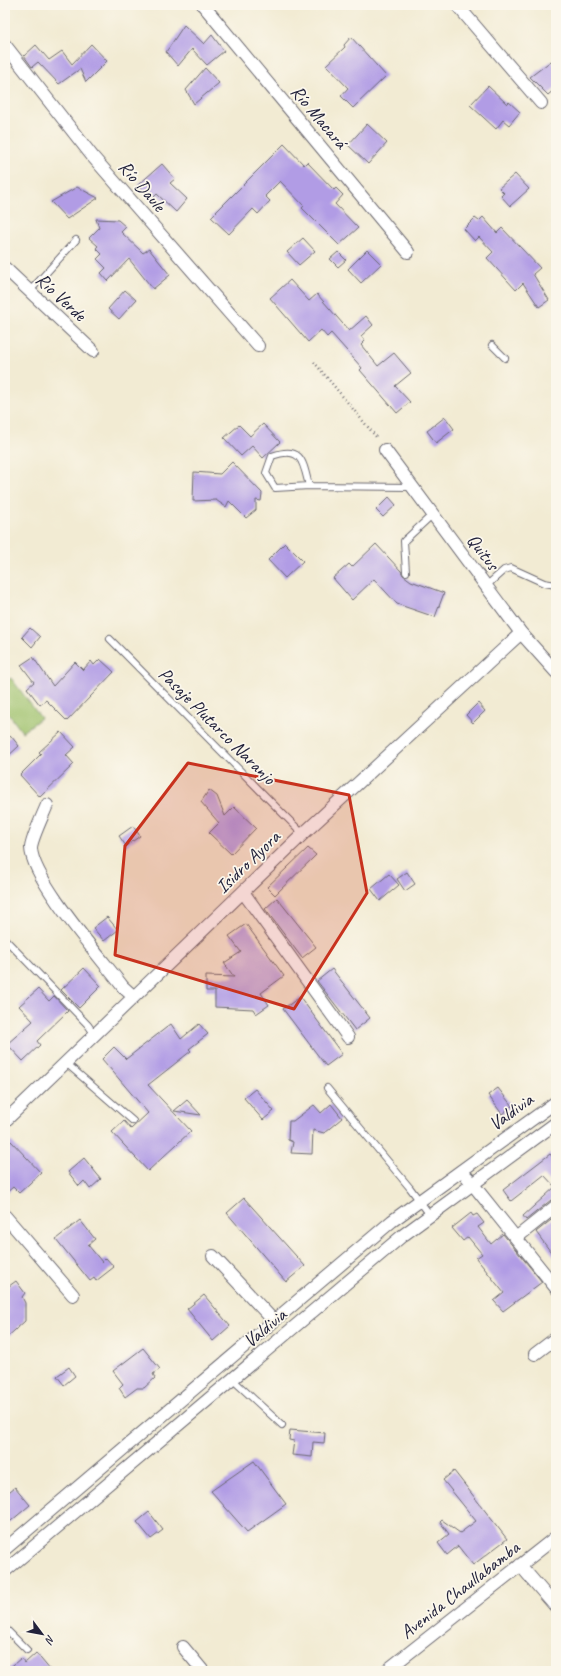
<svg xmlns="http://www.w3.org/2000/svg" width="561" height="1676" font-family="Caveat,sans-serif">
  <rect width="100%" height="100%" fill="#fbf7ec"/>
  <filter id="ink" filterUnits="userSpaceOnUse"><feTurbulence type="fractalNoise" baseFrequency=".025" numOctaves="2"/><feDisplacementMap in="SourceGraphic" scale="8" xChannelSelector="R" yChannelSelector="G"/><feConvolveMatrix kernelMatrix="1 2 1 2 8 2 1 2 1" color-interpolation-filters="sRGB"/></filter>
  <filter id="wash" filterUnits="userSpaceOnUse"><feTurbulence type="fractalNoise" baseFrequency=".012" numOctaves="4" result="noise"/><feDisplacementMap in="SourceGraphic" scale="16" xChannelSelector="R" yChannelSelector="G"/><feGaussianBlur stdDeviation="0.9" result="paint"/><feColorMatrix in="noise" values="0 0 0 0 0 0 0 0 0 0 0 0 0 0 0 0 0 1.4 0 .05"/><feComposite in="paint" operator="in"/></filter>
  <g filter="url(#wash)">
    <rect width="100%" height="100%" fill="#f2ebd3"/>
    <!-- green -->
    <path fill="#9ec16b" stroke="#607253" d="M11,678l30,40 -19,14 -17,-23v-27z"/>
    <g id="blocks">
      <!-- building -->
      <path fill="#b19ce5" d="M184,25l20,19 8,-9 12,16 -17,14 -15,-16 -14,17 -12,-14z
        M351,37l35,39 -33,32 -12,-12 7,-8 -22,-23 19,-18 -1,-2z
        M91,44l16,17 -21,21 -6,-13 -21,15 -21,-22 -6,5 -8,-11 12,-11 13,15 13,-9 10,13z
        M551,61l5,6v21l-8,7 -18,-18z
        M205,68l14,15 -25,21 -8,-14z
        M488,86l19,18 2,-2 11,10 -11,13 -6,-5 -7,9 -26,-24z
        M367,124l20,19 -19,21 -20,-19z
        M284,144l20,21 3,-3 27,28 2,-2 7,7 -8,9 23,24 -19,17 -37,-37 2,-2 -24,-25 -15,15 5,5 -12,13 -5,-5 -24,25 -18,-17z
        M162,164l13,15 -5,4 17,16 -11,13 -19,-18 -6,6 -13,-15z
        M515,174l14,15 -19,17 -9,-10 3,-3 -5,-5z
        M77,187l21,11 -31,21 -16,-17z
        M483,217l14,16 5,-5 38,40 -7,6 16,26 -10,7 -16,-24 -7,7 -29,-32 6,-6 -14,-15 -4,4 -11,-12 11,-11 4,3z
        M96,219l22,1 8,7 -5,5 22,21 6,-4 21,26 -17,14 -24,-30 -21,22 -7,-8 5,-5 -9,-9 5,-5 -6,-6 2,-2 -9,-8 10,-10z
        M303,238l12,13 -16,14 -12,-13z
        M367,250l14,14 -20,19 -13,-14z
        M338,252l8,8 -8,7 -8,-8z
        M290,280l19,21 8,-7 32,37 17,-15 7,9 -12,11 4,5 -4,4 17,21 16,-13 17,20 -16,13 15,16 -13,11 -37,-43 2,-2 -31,-35 -4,4 -6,-7 -13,12 -38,-44z
        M125,290l11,10 -17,19 -11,-10z
        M445,417l9,12 -18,14 -9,-12z
        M263,424l17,18 -17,16 -11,-12 -11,10 -17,-18 15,-13 11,11z
        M232,462l30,31 -1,8 -5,-1v10l-10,8 -17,-17 -3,6 -10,-7 -23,1 1,-29 26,2z
        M389,497l7,8 -13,12 -7,-7z
        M285,543l18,18 -18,17 -17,-18z
        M376,544l25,27 2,4 8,6 33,12 -9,24 -38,-13 -23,-25 -22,21 -19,-22 16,-14 3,3z
        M30,628l10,9 -8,10 -10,-10z
        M33,657l20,29 22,-24 8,8 8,-9 3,4 6,-6 14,13 -47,49 -21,-21 -6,5 -13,-17 7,-6 -13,-17z
        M478,703l7,8 -12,12 -7,-8z
        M61,732l14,15 -9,8 8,9 -34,33 -20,-22 21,-21 -2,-2z
        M11,736l8,10 -14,13v-18z
        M209,790l8,6 8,20 9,-9 22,21 -25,26 -22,-21 10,-10 -18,-21z
        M133,826l7,10 -14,10 -7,-10z
        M308,848l8,7 -41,40 -8,-8z
        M407,872l8,12 -10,7 -8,-12z
        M389,874l10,11 -19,16 -9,-12z
        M277,898l39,49 -14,11 -37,-49z
        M107,917l11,13 -14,11 -11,-13z
        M246,924l38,52 -23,17 8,12 -13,9 -3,-5 -38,-2v-16h-9v-15l28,1 -10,-14 17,-11 -12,-16z
        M84,968l17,18 -22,22 -18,-18z
        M332,969l38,49 -15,12 -38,-49z
        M38,989l11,12 5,-5 14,15 -31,30 3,4 -17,16 -16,-17 26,-23 -14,-15z
        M300,997l42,57 -16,12 -43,-57z
        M171,1024l10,15 18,-15 9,10 -19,15 2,2 -43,34 43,46 -43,40 -36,-39 12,-11 7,8 17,-16 -46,-54 12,-12 12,12z
        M498,1088l14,18 -10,8 -14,-19z
        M255,1089l19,22 -11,9 -19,-22z
        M187,1100l14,15 -27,-4z
        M331,1104l11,14 -18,15 -11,-3 -1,24 -21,-1 2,-11 -5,-2 1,-19h4l21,-16 7,8z
        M11,1141l30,32 -22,20 -6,-6 -8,7v-47z
        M550,1154l6,7v38l-5,1 -25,20 -3,-4 32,-29 -11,-12 -33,26 -8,-11z
        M84,1158l17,21 -11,10 -6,-8 -5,5 -11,-14z
        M244,1198l61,68 -19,16 -59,-69z
        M471,1213l2,3 4,-2 7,9 -6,4 13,17 12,-10 39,48 -39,29 -9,-10 10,-8 -28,-35 6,-4 -14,-17 -5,4 -11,-13z
        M556,1216v43l-20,-27z
        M80,1220l15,19 -7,6 14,17 4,-4 8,9 -18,14 -2,-3 -4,3 -34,-42z
        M16,1281l9,12 -3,4 3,6v18l-20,18v-50z
        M204,1295l26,31 -17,15 -26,-32z
        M143,1348l17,21 -7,5 2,4 -11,10h-7l-12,9 -6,-9 4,-4 -10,-13z
        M69,1367l6,9 -11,9 -7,-9z
        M290,1430l35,3 -1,10 -11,-1 -1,15 -20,-2 2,-14 -5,-1z
        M254,1461l32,43 -39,28 -36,-41z
        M454,1471l53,68 -34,26 -15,-19 -11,9 -9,-12 11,-9 -9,-12 2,-2 18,13 16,-12 -33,-41z
        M15,1487l15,18 -25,21v-31z
        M149,1512l14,18 -12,9 -14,-17z
        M36,1653l15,18h-45l15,-13 4,5z"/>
    </g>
  </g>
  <g filter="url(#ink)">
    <use href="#blocks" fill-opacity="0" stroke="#6b6870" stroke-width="1"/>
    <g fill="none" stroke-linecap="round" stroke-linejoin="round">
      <defs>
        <path id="lane" d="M29,292l47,-52
          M492,345l13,13
          M309,486c-6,-24 -7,-41 -37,-30l-6,17 9,15 34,-2 103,1
          M406,572l-2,-31 29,-27
          M486,586l18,-16 7,-2 33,15 12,2
          M110,639l193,195
          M5,939l83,86 7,10
          M66,1063l67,58
          M327,1088l83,100 20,27
          M232,1379l50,46
          M5,1628l22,22"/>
        <path id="street" d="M203,5l205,247
          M457,5l84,98
          M5,45l88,112 165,189
          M5,268l88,83
          M385,450l136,183 35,39
          M47,805c-4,10 -16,35 -16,43 1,32 71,111 92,139l11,10
          M243,892l105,145
          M5,1121l298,-287 218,-201
          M467,1177l89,111
          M5,1216l68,79
          M516,1238l40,-32
          M213,1256l61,65
          M535,1354l21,-16
          M5,1549l387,-328 164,-119
          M520,1565l36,42
          M5,1571l397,-335 154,-113
          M183,1647l20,24
          M386,1671l170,-134"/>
      </defs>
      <!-- lane casing -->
      <use href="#lane" stroke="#6b6870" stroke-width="8"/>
      <!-- street casing -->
      <use href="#street" stroke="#6b6870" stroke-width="14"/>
      <!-- path -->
      <path stroke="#6b6870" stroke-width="2.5" stroke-dasharray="1 3" stroke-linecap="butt" d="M314,362l63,76"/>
      <!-- lane -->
      <use href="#lane" stroke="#fff" stroke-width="6"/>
      <!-- street -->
      <use href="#street" stroke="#fff" stroke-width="12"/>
    </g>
  </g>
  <!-- marked area -->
  <path fill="#c8321e" fill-opacity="0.2" stroke="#c8321e" stroke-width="3" stroke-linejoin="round" d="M188,763l161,32 18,98 -73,116 -179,-54 10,-109z"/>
  <g text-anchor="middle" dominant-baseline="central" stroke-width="3.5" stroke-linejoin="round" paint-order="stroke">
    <!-- street labels -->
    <g font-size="19" fill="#22223b" stroke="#fbf7ec">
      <text transform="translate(319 117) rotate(50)">Río Macará</text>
      <text transform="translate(142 186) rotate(49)">Río Daule</text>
      <text transform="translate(61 297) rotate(43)">Río Verde</text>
      <text transform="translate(483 552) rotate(53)">Quitus</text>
      <text transform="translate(217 726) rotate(45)">Pasaje Plutarco Naranjo</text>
      <text transform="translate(248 862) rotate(-44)">Isidro Ayora</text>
      <text transform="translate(511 1112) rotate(-36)">Valdivia</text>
      <text transform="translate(265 1328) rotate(-40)">Valdivia</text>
      <text transform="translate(460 1590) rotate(-38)">Avenida Chaullabamba</text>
    </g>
  </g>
  <!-- margin -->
  <rect width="561" height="1676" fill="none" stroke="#fbf7ec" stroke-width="20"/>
  <!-- north arrow -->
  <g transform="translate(42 1634) rotate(122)" stroke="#fbf7ec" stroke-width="3" paint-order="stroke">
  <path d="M0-3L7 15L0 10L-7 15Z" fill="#22223b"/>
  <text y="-6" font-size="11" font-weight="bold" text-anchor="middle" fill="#22223b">N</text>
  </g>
</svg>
